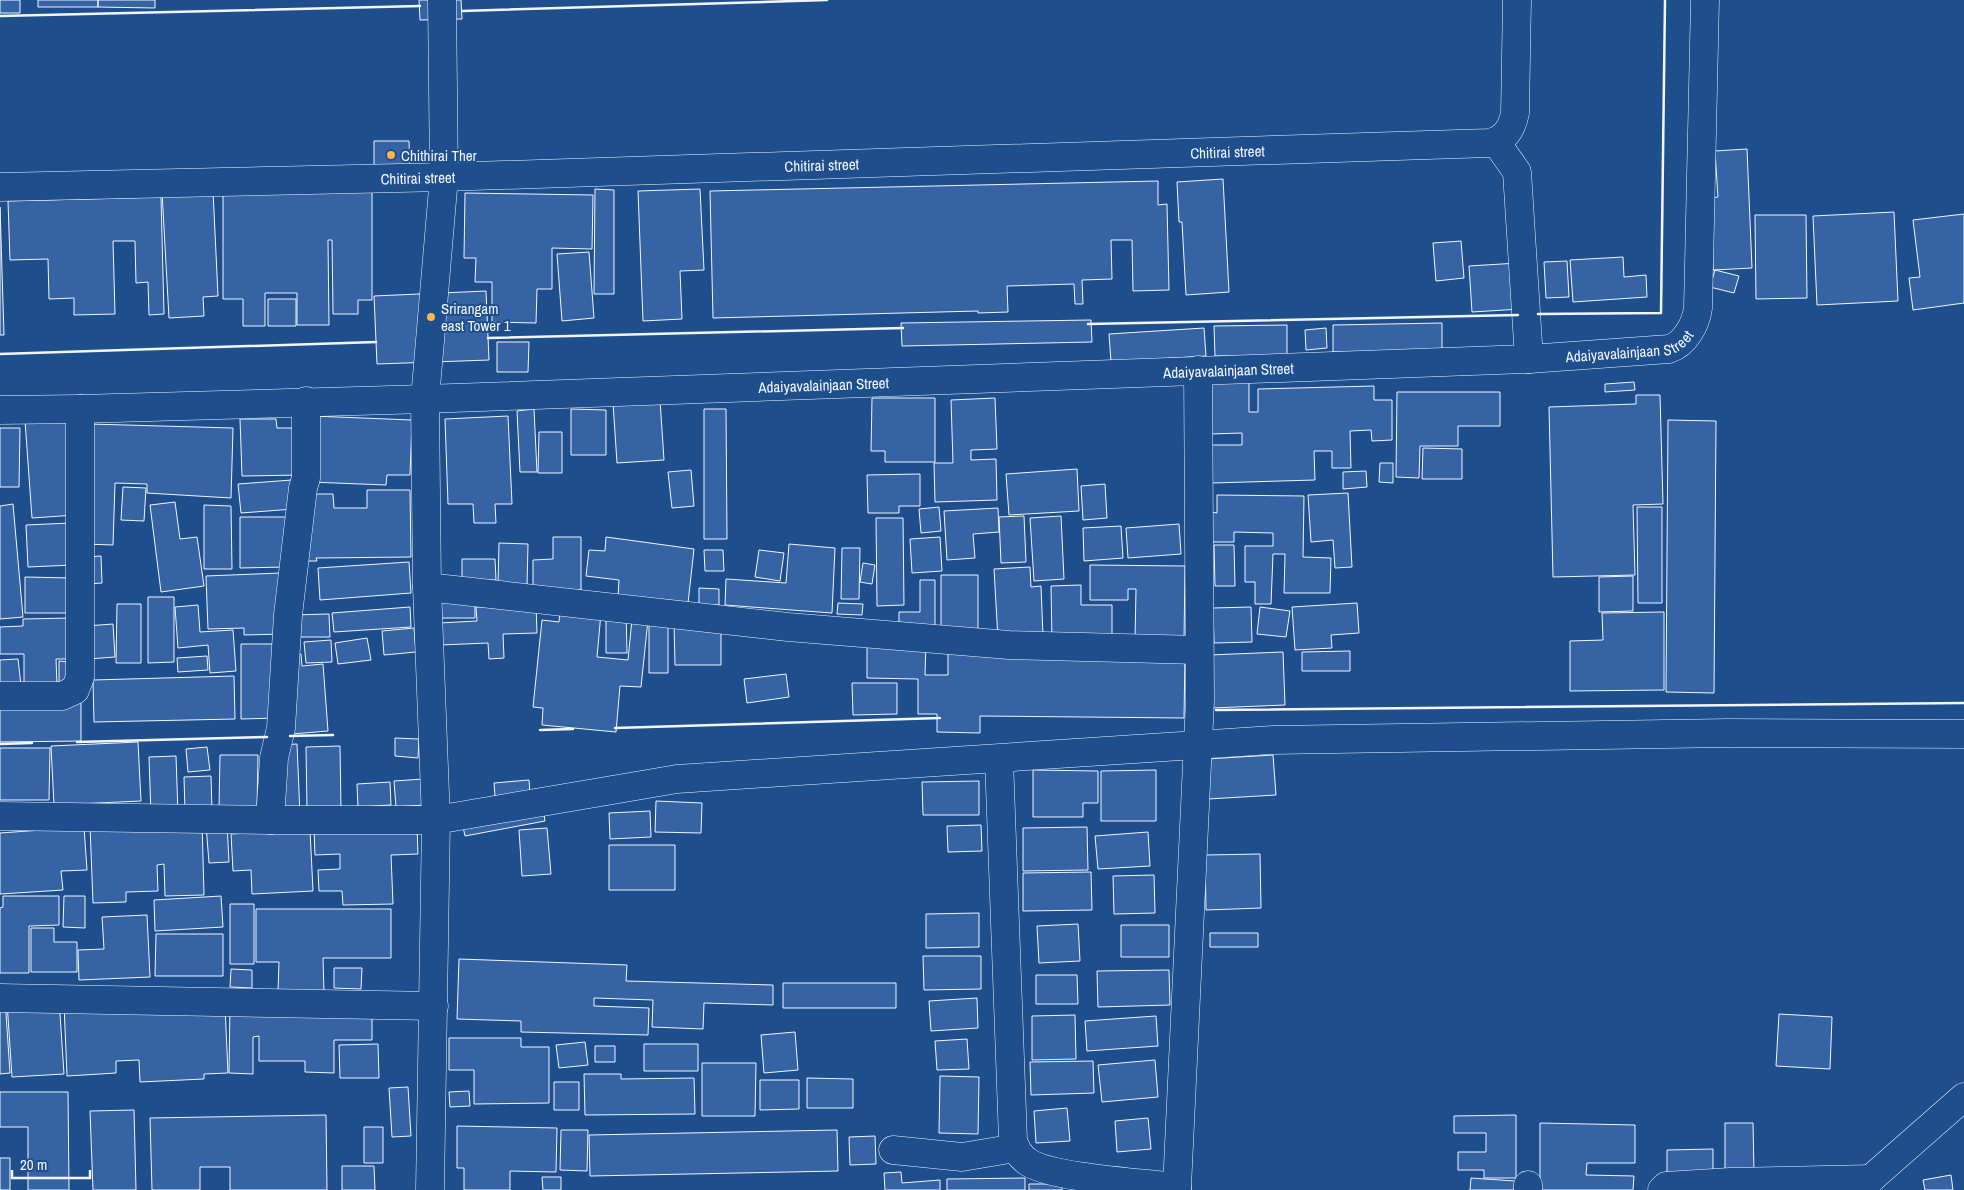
<svg xmlns="http://www.w3.org/2000/svg" width="1964" height="1190" font-family="'Archivo Narrow',sans-serif">
  <rect width="100%" height="100%" fill="#1f4e8c"/>
  <!-- building -->
  <path fill="#3563a3" stroke="#f2f6ff" d="M0,0h20v13h-20z
    M38,0h60v7h-60z
    M98,0h57v8l-57,-1z
    M419,0h42l1,19 -42,1z
    M374,141h35l1,27 -36,2z
    M1747,149l5,119 -39,2 -3,-72 8,-1 -3,-46z
    M1223,179l6,113 -43,3 -4,-73h-3l-2,-40z
    M1158,181v24l9,-1 2,86 -36,1 -1,-51h-21l1,39 -30,1 1,24h-8l-1,-20 -67,2 1,26 -30,1v-2l-265,7 -3,-127z
    M595,189l19,1v104h-20z
    M700,189l4,81 -24,1 2,48 -39,2 -5,-130z
    M213,190l5,106 -15,1 1,19 -35,2 -7,-126z
    M372,191v109h-14v14h-25l-1,-74h-4l1,85h-32v-32h-32v33h-22v-27h-20v-107z
    M465,193l128,2 -1,54 -40,-1v41h-15l-1,34 -44,-1v-40h-17l1,-24h-12z
    M161,197l3,117 -15,1 -1,-33 -12,1 -1,-42h-22l2,73 -41,1v-17l-25,1 -1,-40 -38,1 -2,-59z
    M0,207l4,128h-4z
    M1894,212l4,89 -81,4 -4,-89z
    M1964,214v89l-51,7 -4,-32 11,-1 -7,-57z
    M1755,215h51l1,83 -51,1z
    M1461,241l3,37 -28,3 -3,-38z
    M589,252l5,66 -32,3 -5,-67z
    M1623,257l1,20 22,-2 1,22 -74,5 -3,-42z
    M1567,261l2,36 -23,1 -2,-36z
    M1518,263l3,46 -49,3 -3,-46z
    M1715,270l24,6 -5,17 -24,-6z
    M486,291l3,69 -112,4 -3,-68z
    M268,299h28v27h-28z
    M1091,320l1,22 -190,4 -1,-23z
    M1442,323v27l-109,2v-27z
    M1287,325v31h-72l-1,-30z
    M1204,328l2,28 -95,6 -2,-28z
    M1326,328l1,20 -21,2 -1,-20z
    M497,342h32l-1,30h-31z
    M1209,380h40v32h9v-23l116,-3v14h18v40l-20,1 -1,-11 -21,1 1,37h-19v-17h-18l1,29 -103,3 -1,-38h31v-12l-32,1z
    M1634,382l1,8 -30,2v-8z
    M1397,392h103v34h-42v20h-38l-1,32 -23,-1z
    M1636,395h24l3,109 -30,1 2,70 -82,2 -4,-170 87,-3z
    M872,398h63v64h-50v-11h-14z
    M995,398l2,51 -26,1v10l25,-1 1,41 -62,2 -1,-39h19l-2,-63z
    M660,400l4,60 -47,3 -4,-60z
    M534,409l3,63h-17l-3,-61z
    M571,409l35,1v45h-35z
    M704,409h22l1,130h-23z
    M312,416l100,4 -2,55h-23l-1,10 -76,-3z
    M508,416l4,88h-17l1,19h-22l-1,-19h-25l-3,-85z
    M68,419l7,96 -43,3 -7,-97z
    M240,419h36l1,9h25l1,47 -61,1z
    M1668,420l48,1 -2,272 -48,-1z
    M89,424l144,4 -2,70 -84,-5v-9l-32,-1 -2,62 -28,-1z
    M0,428h20l-1,59h-19z
    M539,432h23v41h-24z
    M1423,448l39,1v30h-40z
    M1380,463h13v20l-14,-1z
    M1077,469l2,42 -70,4 -3,-41z
    M691,470l3,36 -22,2 -4,-36z
    M1366,471l1,16 -24,2v-17z
    M920,474v32h-21v7h-31l-1,-38z
    M292,480l2,29 -53,4 -3,-29z
    M1105,484l2,34 -24,2 -2,-34z
    M123,487l23,1 -2,33 -23,-1z
    M367,490h43l1,67 -95,1 1,3h-11l-1,-67h28l1,14h33z
    M1348,493l4,74 -17,1 -2,-28 -22,2 -3,-47z
    M1217,495l87,1 -1,61 28,1 -1,35h-46l1,-39h-12l-2,50h-16v-22h-10v-36h28v-13l-39,-1v10h-22v-30l5,1z
    M175,502l5,37 17,-2 7,49 -43,6 -11,-87z
    M13,504l10,113 -23,2v-113z
    M204,505l27,1 1,63h-28z
    M939,507l2,24 -20,2 -2,-24z
    M1637,507h25v96h-24z
    M998,508l1,24 -26,2 2,24 -28,2 -3,-49z
    M1024,516l2,46 -25,1 -2,-46z
    M1061,516l3,63 -30,2 -4,-63z
    M240,517h46v50l-46,1z
    M876,518h27l1,87 -27,1z
    M71,523l2,42 -45,2 -2,-42z
    M1179,524l2,30 -53,4 -2,-30z
    M1121,526l2,32 -39,3 -1,-33z
    M553,537h28v53h-48v-30l20,-1z
    M606,537l88,12 -6,54 -70,-6 1,-17 -33,-4 3,-26 16,1z
    M940,537l2,34 -30,2 -2,-34z
    M499,543l29,1 -1,42 -29,-1z
    M789,544l46,4 -3,65 -107,-8 1,-26 60,4z
    M1214,545h20l1,41h-20z
    M842,548h18l-1,51h-18z
    M704,550h19l1,21h-19z
    M759,550l25,3 -4,28 -25,-4z
    M101,556l1,27 -14,1 -2,-27z
    M462,559h33l1,21 -34,1z
    M409,562l2,31 -91,7 -2,-32z
    M863,563l12,2 -3,19 -12,-2z
    M1090,565l95,1 -1,75h-49l1,-52h-8v11h-38z
    M1030,567l1,20 10,-1 2,50 -45,3 -4,-70z
    M281,573l3,61 -40,1v-7l-36,1 -2,-53z
    M941,575h37v57h-37z
    M1633,576v35l-34,1v-35z
    M25,577l46,1v35h-46z
    M920,580h15v49h-36v-17h21z
    M1081,585v20h31v36l-60,1 -1,-56z
    M699,588l20,1v16h-20z
    M148,597h26v65l-26,1z
    M441,602h34v16h-34z
    M838,603l25,1 -1,11 -25,-1z
    M1357,603l2,30 -28,2 1,13 -37,2 -3,-43z
    M117,604h24v59h-25z
    M198,605l2,27 33,-2 3,41 -26,2 -2,-28 -30,3 -3,-41z
    M536,605l1,28 -34,1 1,24 -15,1 -1,-16 -48,2 -1,-22 38,-2 -1,-14z
    M410,607l1,20 -77,5 -2,-19z
    M1251,607l1,35 -38,1 -1,-35z
    M1260,607l30,4 -4,26 -29,-3z
    M560,610l41,3 -4,44 31,3 4,-41 16,1 -7,67 -21,-1 -4,46 -74,-7 1,-17 -10,-1 9,-87 17,2z
    M606,610h20l1,43h-21z
    M1664,612v78l-94,1v-50l33,-1 -1,-27z
    M329,614l1,23h-38l-1,-22z
    M72,618l1,41h-17l1,26 -33,1v-32h-24v-27l23,-1v-7z
    M674,623h47v42h-46z
    M113,624l2,33 -27,2 -2,-33z
    M649,625h19v48h-19z
    M414,628l2,24 -32,3 -2,-24z
    M367,638l4,22 -33,4 -3,-21z
    M331,640l1,22 -26,1 -2,-21z
    M867,641h59l-1,34h23v-26l237,5 -1,64 -204,-2v17l-43,-1v-18h-19v-35l-51,-1z
    M241,644h38v74l-38,1z
    M1350,651v20h-48v-19z
    M1283,652l2,53 -73,3 -3,-53z
    M301,654l1,12 21,-2 5,67 -36,3 -6,-78z
    M207,656l1,14 -30,2 -1,-14z
    M18,659l3,26 -21,2v-27z
    M59,661l10,1v21h-10z
    M786,674l3,23 -42,6 -3,-24z
    M234,676l1,43 -141,3 -1,-42z
    M852,683h45v31l-44,1z
    M81,698v43l-81,1v-43z
    M395,738l24,1 -1,19 -23,-2z
    M138,742l3,59 -87,4 -3,-59z
    M297,744l3,71 -17,1 -2,-71z
    M340,746l1,64 -34,1 -1,-64z
    M207,747l3,23 -22,2 -2,-23z
    M0,748h50l-1,52h-49z
    M220,755h38l-1,55 -38,-1z
    M1273,755l3,40 -68,4 -2,-40z
    M176,756l2,58 -27,1 -2,-58z
    M1033,770l65,1v32h-15v14h-50z
    M1156,770v51h-55v-50z
    M211,776l1,35 -27,1 -1,-35z
    M423,779l1,26 -28,2 -2,-26z
    M529,780l1,13 -35,3 -1,-13z
    M979,781v34h-56l-1,-33z
    M390,782l1,23 -33,2 -1,-23z
    M656,801l46,2 -1,30 -46,-1z
    M543,807l2,14 -80,15 -3,-14z
    M650,811l1,26 -41,2 -1,-26z
    M202,822l2,73 -39,1 -1,-32 -7,1 1,26 -32,1v10l-33,1 -3,-77z
    M227,824l2,38 -20,1 -3,-38z
    M981,825l1,26 -34,1 -1,-26z
    M84,827l3,43 -26,1 2,19 -63,4v-61z
    M417,827l1,27 -27,1 2,49 -50,1 -1,-14h-23l-1,-21 22,-1v-15l-25,1 -1,-25z
    M1087,827l1,43 -65,1v-43z
    M547,828l4,46 -29,2 -3,-46z
    M310,830l3,61 -61,3 -1,-24 -18,1 -2,-37z
    M1148,832l2,34 -52,3 -3,-33z
    M609,845h66v45h-66z
    M1260,854l1,54 -55,2 -1,-55z
    M1091,872l1,38 -69,1v-38z
    M1154,875l1,38 -41,1 -1,-38z
    M3,896h56v29l-30,1v47h-29v-65l3,-1z
    M64,896h21v32l-22,-1z
    M221,896l2,31 -68,4 -1,-31z
    M230,904h24v60h-24z
    M256,909h135v49h-68l1,34h-46l1,-30h-23z
    M979,913v34l-53,1v-34z
    M147,915l3,62 -71,3 -1,-30 26,-1 -2,-32z
    M1078,924l2,37 -41,2 -2,-37z
    M1121,925h48v32h-48z
    M31,928h23v14h23v30h-46z
    M1210,933h48v14h-48z
    M156,934h67v42h-68z
    M923,956h58v33l-57,1z
    M459,959l168,6 -1,16 147,4v20l-69,-2 -1,26 -51,-2 1,-27 -59,-2v8l55,2 -1,27 -127,-3v-11l-64,-2z
    M334,968h28l-1,21 -27,-1z
    M231,969l21,1v18l-22,-1z
    M1169,970l1,35 -72,2 -1,-36z
    M1036,975h41l1,29h-42z
    M783,983h113v25h-113z
    M5,998l5,75 -10,1v-75z
    M977,998l1,30 -47,3 -2,-30z
    M59,999l5,75 -52,3 -5,-75z
    M230,1003l142,2v35h-38v33l-29,-1v-11h-46v-25l-6,1v37l-24,-1z
    M64,1004l161,2 3,67 -24,1v5l-64,3 -1,-22 -23,1v12l-49,3z
    M1779,1014l53,3 -2,52 -54,-3z
    M1075,1015l1,44 -44,1v-44z
    M1156,1016l2,30 -71,5 -2,-30z
    M795,1032l3,38 -34,3 -3,-38z
    M449,1038h72v9h28v56l-75,1v-34h-25z
    M967,1039l2,30 -32,1 -2,-29z
    M585,1042l3,23 -29,3 -3,-23z
    M378,1044l1,34h-39l-1,-33z
    M644,1044h54v27h-54z
    M595,1046h20v16h-20z
    M1155,1060l3,37 -56,5 -4,-37z
    M1093,1061l1,32 -63,2 -1,-33z
    M702,1063h54l-1,53h-53z
    M584,1074h37v5l73,-1 1,36 -110,1z
    M940,1076l39,1 -1,57 -39,-1z
    M807,1078l46,1v29h-46z
    M760,1080h39v29l-39,1z
    M554,1082h25v28h-25z
    M408,1087l3,49 -19,1 -3,-49z
    M469,1091l1,15 -20,1 -1,-15z
    M0,1092h68l1,98h-41v-63h-28z
    M1067,1108l3,33 -34,2 -2,-32z
    M134,1110l2,80h-43l-3,-79z
    M326,1115l1,75h-97v-23h-30v23h-48l-2,-72z
    M1516,1115v63h-32v-8h-26v-18h28v-19h-32v-17z
    M1148,1118l3,31 -34,3 -2,-31z
    M1540,1123l95,2v38h-48l-1,12 48,1 -1,14h-93z
    M1725,1123h28l1,50h-29z
    M457,1126l100,2 -1,44 -46,-1v19h-46v-22h-7z
    M364,1127h19v36h-19z
    M561,1130h27l-1,41 -27,-1z
    M837,1130l1,41 -248,5 -1,-41z
    M875,1136l1,28 -26,1 -1,-28z
    M1713,1149v28l-46,1v-28z
    M0,1158h10v32h-10z
    M342,1166h32l1,24h-33z
    M901,1172l1,11 38,-3v10h-55l-1,-17z
    M1951,1175l2,15h-28l-2,-10z
    M542,1177h19v13h-18z
    M1025,1178v12h-78v-11z
    M1471,1178l44,3 -1,9h-44z
    M1029,1184h33v6h-33z"/>
  <g fill="none" stroke-linecap="round" stroke-linejoin="round">
    <defs>
      <g id="minor">
        <path d="M1496,142l21,30 12,187"/>
        <path id="s1" d="M0,187l444,-10 1045,-34c16,-3 23,-15 26,-30l2,-113"/>
        <path id="s2" d="M0,410l80,-1 345,-10 1104,-40 140,-10c16,-5 27,-25 29,-41l7,-308"/>
        <path d="M427,587l361,40 221,18 190,5"/>
        <path d="M0,696h62l13,-6 5,-13v-268"/>
        <path d="M999,759l14,381c2,9 8,17 15,22 23,16 117,21 149,25v3"/>
        <path d="M0,816l270,4h166l-9,-233 -2,-188 19,-222 -2,-177"/>
        <path d="M270,820l4,-62 7,-30 7,-113 15,-127 3,-10v-77"/>
        <path d="M0,998l434,8"/>
        <path d="M893,1150l69,7 54,-9"/>
        <path d="M1177,1187l23,-487 -2,-330"/>
        <path d="M430,1190l6,-370 241,-41 596,-39 455,-7 236,1"/>
        <path d="M1528,1190v-5"/>
        <path d="M1662,1190l4,-4 64,-4 141,-3"/>
        <path d="M1858,1190l106,-93"/>
      </g>
    </defs>
    <!-- minor casing -->
    <use href="#minor" stroke="#f2f6ff" stroke-width="29"/>
    <!-- minor -->
    <use href="#minor" stroke="#1f4e8c" stroke-width="28"/>
    <!-- wall -->
    <path stroke="#f2f6ff" stroke-width="2.5" d="M462,11l365,-11
      M0,16l420,-10
      M1538,314l123,-1 4,-313
      M1088,324l430,-9
      M488,338l415,-10
      M0,354l376,-12
      M1216,710l748,-7
      M615,728l325,-10
      M540,730l33,-1
      M290,736l43,-1
      M77,742l190,-5
      M0,744l32,-1"/>
  </g>
  <!-- markers -->
  <g fill="#ffb74d" stroke="#1f4e8c" stroke-width="2">
    <circle cx="391" cy="155" r="5"/>
    <circle cx="431" cy="317" r="5"/>
  </g>
  <g text-anchor="middle" dominant-baseline="central" stroke-width="4" stroke-linejoin="round" paint-order="stroke">
    <!-- street labels -->
    <g font-size="15" fill="#f2f6ff" stroke="#1f4e8c">
      <text stroke="none"><textPath href="#s1" startOffset="1228">Chitirai street</textPath></text>
      <text stroke="none"><textPath href="#s1" startOffset="822">Chitirai street</textPath></text>
      <text stroke="none"><textPath href="#s1" startOffset="418">Chitirai street</textPath></text>
      <text stroke="none"><textPath href="#s2" startOffset="1632">Adaiyavalainjaan Street</textPath></text>
      <text stroke="none"><textPath href="#s2" startOffset="1229">Adaiyavalainjaan Street</textPath></text>
      <text stroke="none"><textPath href="#s2" startOffset="824">Adaiyavalainjaan Street</textPath></text>
    </g>
    <!-- poi labels -->
    <g font-size="15" fill="#f2f6ff" stroke="#1f4e8c" text-anchor="start">
      <text x="401" y="155">Chithirai Ther</text>
      <text x="441" y="308">Srirangam<tspan x="441" dy="17">east Tower 1</tspan></text>
    </g>
  </g>
  <!-- scale -->
  <path d="M12 1170v8h78v-8" fill="none" stroke="#f2f6ff" stroke-width="2.5"/>
  <text x="20" y="1170" font-size="15" fill="#f2f6ff" stroke="#1f4e8c" stroke-width="4" paint-order="stroke">20 m</text>
</svg>
